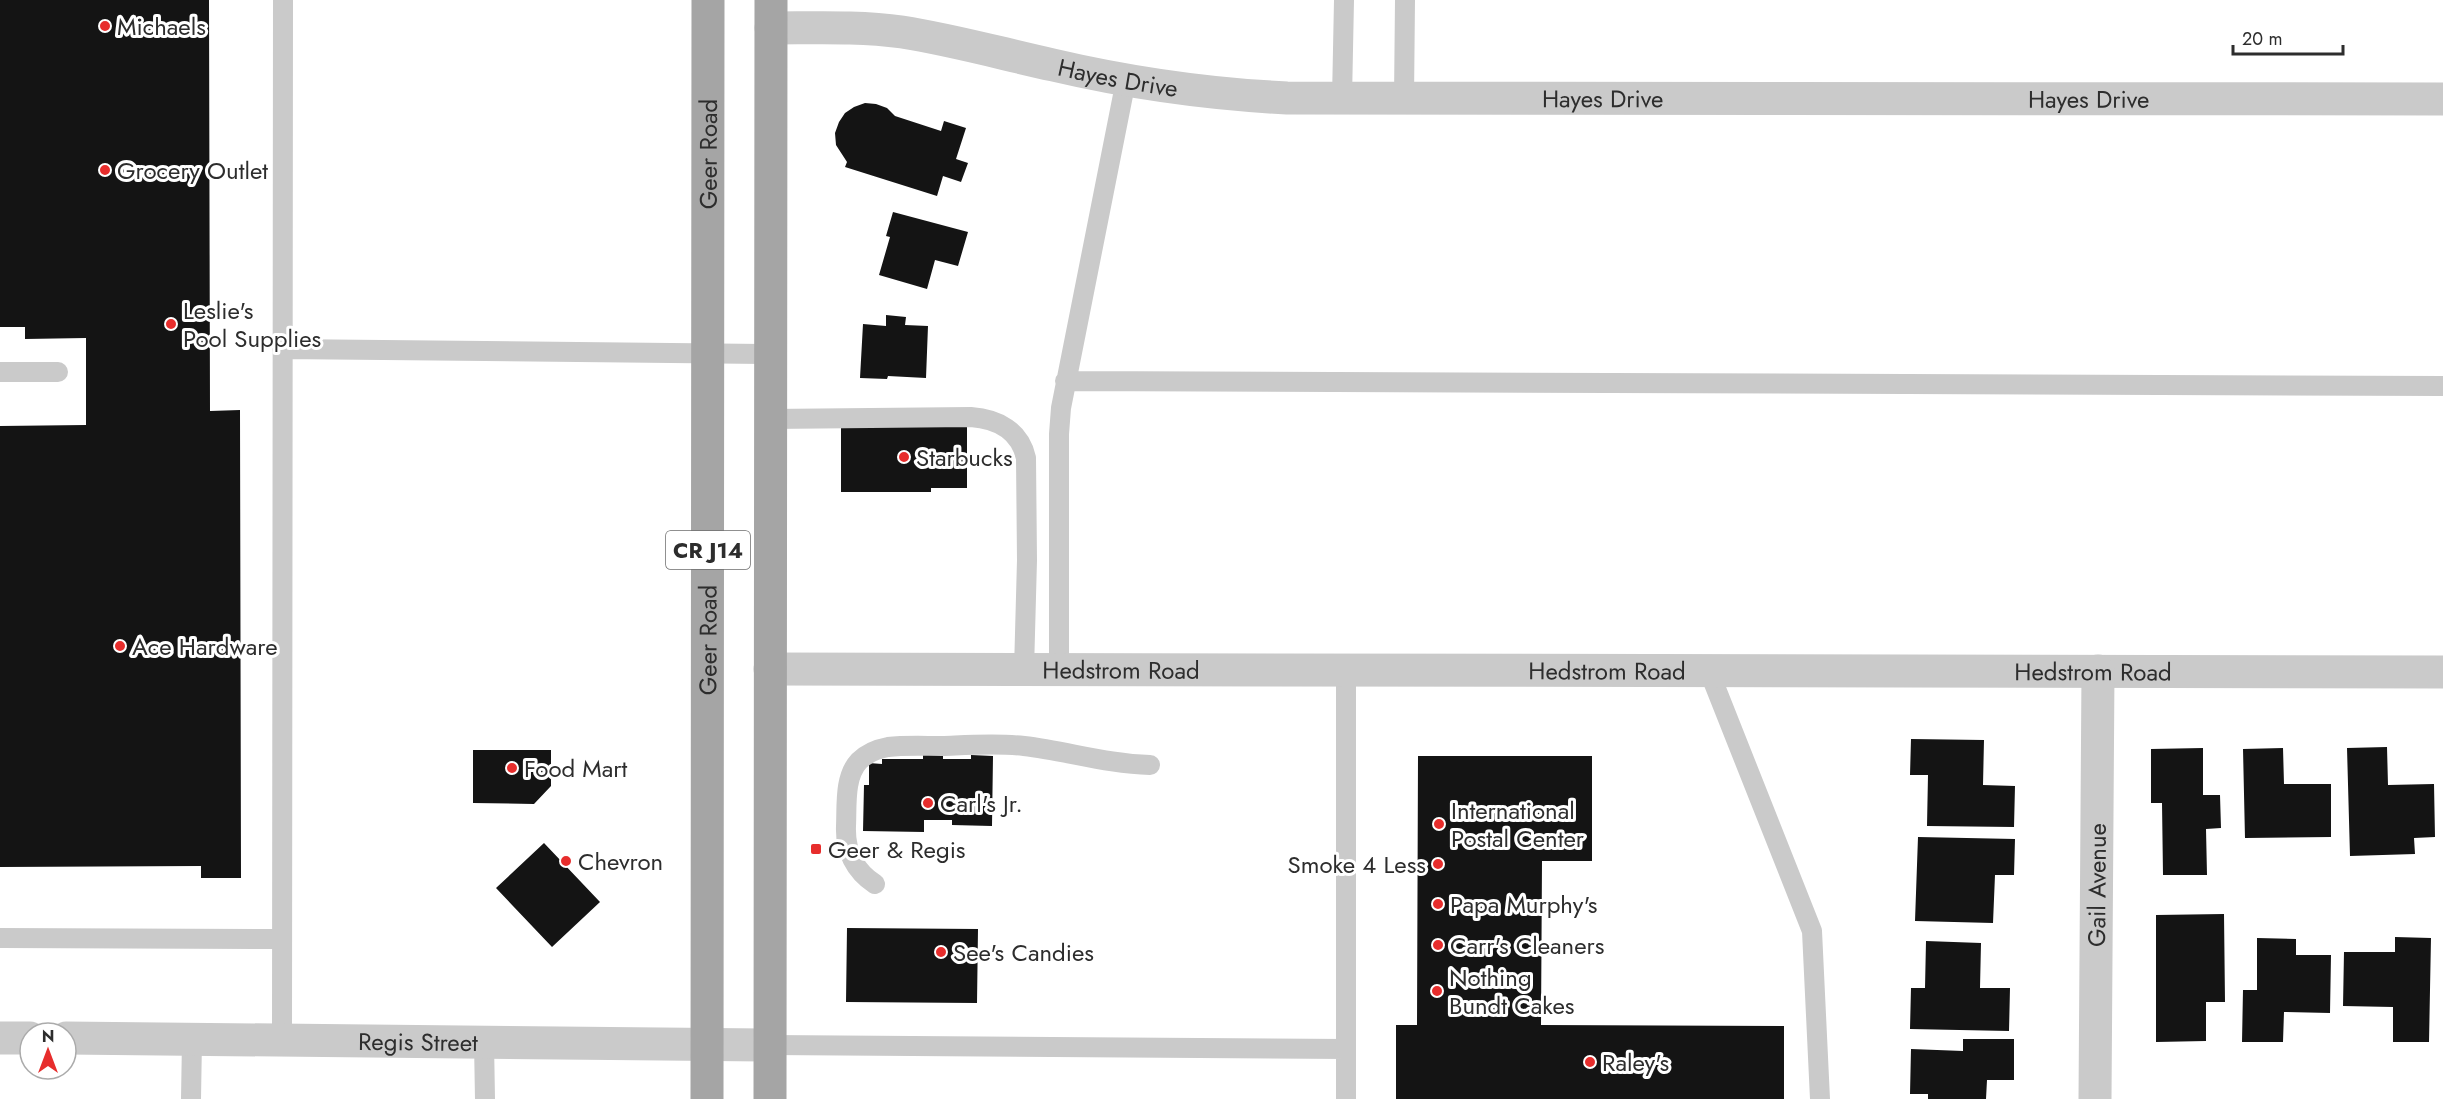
<svg xmlns="http://www.w3.org/2000/svg" width="2443" height="1099" font-family="Jost,sans-serif">
  <rect width="100%" height="100%" fill="#fff"/>
  <!-- building -->
  <path fill="#141414" d="M0,0h209l1,411 30,-1 1,468h-40v-12l-201,1v-441l86,-1v-87l-61,1v-12h-25z
    M865,103l11,1 11,4 8,8 46,15 3,-10 22,7 -10,31 12,4 -7,19 -18,-6 -6,20 -92,-29 2,-5 -11,-17 -1,-12 4,-11 6,-9 9,-6z
    M893,212l75,20 -10,34 -23,-6 -8,29 -48,-14 11,-38 -4,-1z
    M886,315l20,2 -1,8 23,1 -2,52 -38,-2 -1,3 -27,-1 3,-54 23,2z
    M841,424l126,2v62h-36v4h-90z
    M1911,739l73,1 -1,45 32,1 -1,41 -87,-1 1,-51h-18z
    M2387,747l1,38 46,-1 1,53 -21,1 1,16 -65,2 -3,-108z
    M2203,748v47h17l1,33 -15,1 1,46h-44l-1,-72h-11v-54z
    M2283,748l1,36h47v53l-86,1 -2,-89z
    M473,750h78v36l-17,18 -61,-1z
    M923,753l20,1v5h28v-4l22,1 -1,70 -40,-1v-5h-28v12l-61,-1 1,-46h5v-22l13,1v-5h41z
    M1418,756h174v105h-50l-1,164 243,1v73h-388v-74h21z
    M1918,837l97,2 -1,36h-19l-2,48 -78,-2z
    M544,843l56,59 -48,45 -56,-59z
    M2224,914l1,88h-19v39l-50,1v-127z
    M847,928l131,1 -1,74 -131,-1z
    M2395,937l36,1 -2,104h-36v-35l-50,-1 1,-54h51z
    M2257,938l39,1v16h35l-1,58 -46,-1 -1,30h-41l1,-52h14z
    M1926,941l55,2 -1,45h30l-1,43 -99,-2 1,-41h14z
    M1963,1039h51v41h-27l-1,19h-58v-5h-18l1,-45 52,2z"/>
  <g fill="none" stroke-linecap="round" stroke-linejoin="round">
    <!-- lane -->
    <path stroke="#cacaca" stroke-width="20" d="M1342,99l2,-99
      M1404,99l1,-99
      M282,349l488,5
      M0,372h58
      M1065,381l1378,5
      M770,419l201,-2c27,2 49,14 55,41l1,102 -3,110
      M1059,670v-236l2,-26 65,-328
      M1346,670v429
      M1709,671l103,260 8,168
      M875,884c-20,-13 -30,-33 -29,-58 1,-20 -2,-49 13,-65 8,-8 18,-12 29,-14 17,-2 36,-1 54,-1 27,-1 55,-3 82,0 43,5 83,18 126,19
      M0,938l282,1
      M282,1040l1,-1040
      M484,1042l1,57
      M770,1045l576,4
      M191,1099l1,-59"/>
    <!-- street -->
    <g stroke="#cacaca" stroke-width="33">
      <path id="s1" d="M771,28c44,0 88,-2 131,4 51,8 101,22 151,33 77,18 155,29 234,33l1156,1"/>
      <path id="s2" d="M770,669l1673,3"/>
      <path d="M0,1038h30"/>
      <path id="s3" d="M66,1038l704,7"/>
      <path id="s4" d="M2095,1099l3,-428"/>
    </g>
    <!-- primary -->
    <g stroke="#a5a5a5" stroke-width="33">
      <path id="s5" d="M707,1099l1,-1099"/>
      <path d="M770,1099l1,-1099"/>
    </g>
  </g>
  <!-- markers -->
  <g fill="#e72d2c" stroke="#fff" stroke-width="2">
    <circle cx="105" cy="26" r="6"/>
    <circle cx="105" cy="170" r="6"/>
    <circle cx="171" cy="324" r="6"/>
    <circle cx="904" cy="457" r="6"/>
    <circle cx="120" cy="646" r="6"/>
    <circle cx="512" cy="768" r="6"/>
    <circle cx="928" cy="803" r="6"/>
    <circle cx="1439" cy="824" r="6"/>
    <rect x="810" y="843" width="12" height="12" rx="3"/>
    <circle cx="566" cy="861" r="6"/>
    <circle cx="1438" cy="864" r="6"/>
    <circle cx="1438" cy="904" r="6"/>
    <circle cx="1438" cy="945" r="6"/>
    <circle cx="941" cy="952" r="6"/>
    <circle cx="1437" cy="991" r="6"/>
    <circle cx="1590" cy="1062" r="6"/>
  </g>
  <g text-anchor="middle" dominant-baseline="central" stroke-width="6" stroke-linejoin="round" paint-order="stroke">
    <!-- shield labels -->
    <rect fill="#fff" stroke="#6c6c6c" stroke-width="1.5" x="666" y="531" width="84" height="38" rx="4.5"/>
    <g font-size="22" font-weight="bold" fill="#2d2d2d">
      <text x="708" y="550">CR J14</text>
    </g>
    <!-- poi labels -->
    <g font-size="24" fill="#2d2d2d" stroke="#fff" text-anchor="start">
      <text x="117" y="26">Michaels</text>
      <text x="117" y="170">Grocery Outlet</text>
      <text x="183" y="310">Leslie's<tspan x="183" dy="28">Pool Supplies</tspan></text>
      <text x="916" y="457">Starbucks</text>
      <text x="132" y="646">Ace Hardware</text>
      <text x="524" y="768">Food Mart</text>
      <text x="940" y="803">Carl's Jr.</text>
      <text x="1451" y="810">International<tspan x="1451" dy="28">Postal Center</tspan></text>
      <text x="828" y="849">Geer &amp; Regis</text>
      <text x="578" y="861">Chevron</text>
      <text x="1426" y="864" text-anchor="end">Smoke 4 Less</text>
      <text x="1450" y="904">Papa Murphy's</text>
      <text x="1450" y="945">Carr's Cleaners</text>
      <text x="953" y="952">See's Candies</text>
      <text x="1449" y="977">Nothing<tspan x="1449" dy="28">Bundt Cakes</tspan></text>
      <text x="1602" y="1062">Raley's</text>
    </g>
    <!-- street labels -->
    <g font-size="24" fill="#2d2d2d" stroke="#fff">
      <text stroke="none"><textPath href="#s1" startOffset="352">Hayes Drive</textPath></text>
      <text stroke="none"><textPath href="#s1" startOffset="838">Hayes Drive</textPath></text>
      <text stroke="none"><textPath href="#s1" startOffset="1324">Hayes Drive</textPath></text>
      <text stroke="none"><textPath href="#s5" startOffset="945">Geer Road</textPath></text>
      <text stroke="none"><textPath href="#s5" startOffset="459">Geer Road</textPath></text>
      <text stroke="none"><textPath href="#s2" startOffset="351">Hedstrom Road</textPath></text>
      <text stroke="none"><textPath href="#s2" startOffset="837">Hedstrom Road</textPath></text>
      <text stroke="none"><textPath href="#s2" startOffset="1323">Hedstrom Road</textPath></text>
      <text stroke="none"><textPath href="#s4" startOffset="214">Gail Avenue</textPath></text>
      <text stroke="none"><textPath href="#s3" startOffset="352">Regis Street</textPath></text>
    </g>
  </g>
  <!-- north arrow -->
  <g transform="translate(48 1051)"><circle r="28" fill="#ffffff" stroke="#ababab" stroke-width="1.5"/>
  <path d="M0-4.5L10 22L0 15L-10 22Z" fill="#e72d2c"/>
  <text y="-9" font-size="16" font-weight="bold" text-anchor="middle" fill="#2d2d2d">N</text>
  </g>
  <!-- scale -->
  <path d="M2233 45v9h110v-9" fill="none" stroke="#2d2d2d" stroke-width="3"/>
  <text x="2242" y="45" font-size="18" fill="#2d2d2d" stroke="#ffffff" stroke-width="4.5" paint-order="stroke">20 m</text>
</svg>
